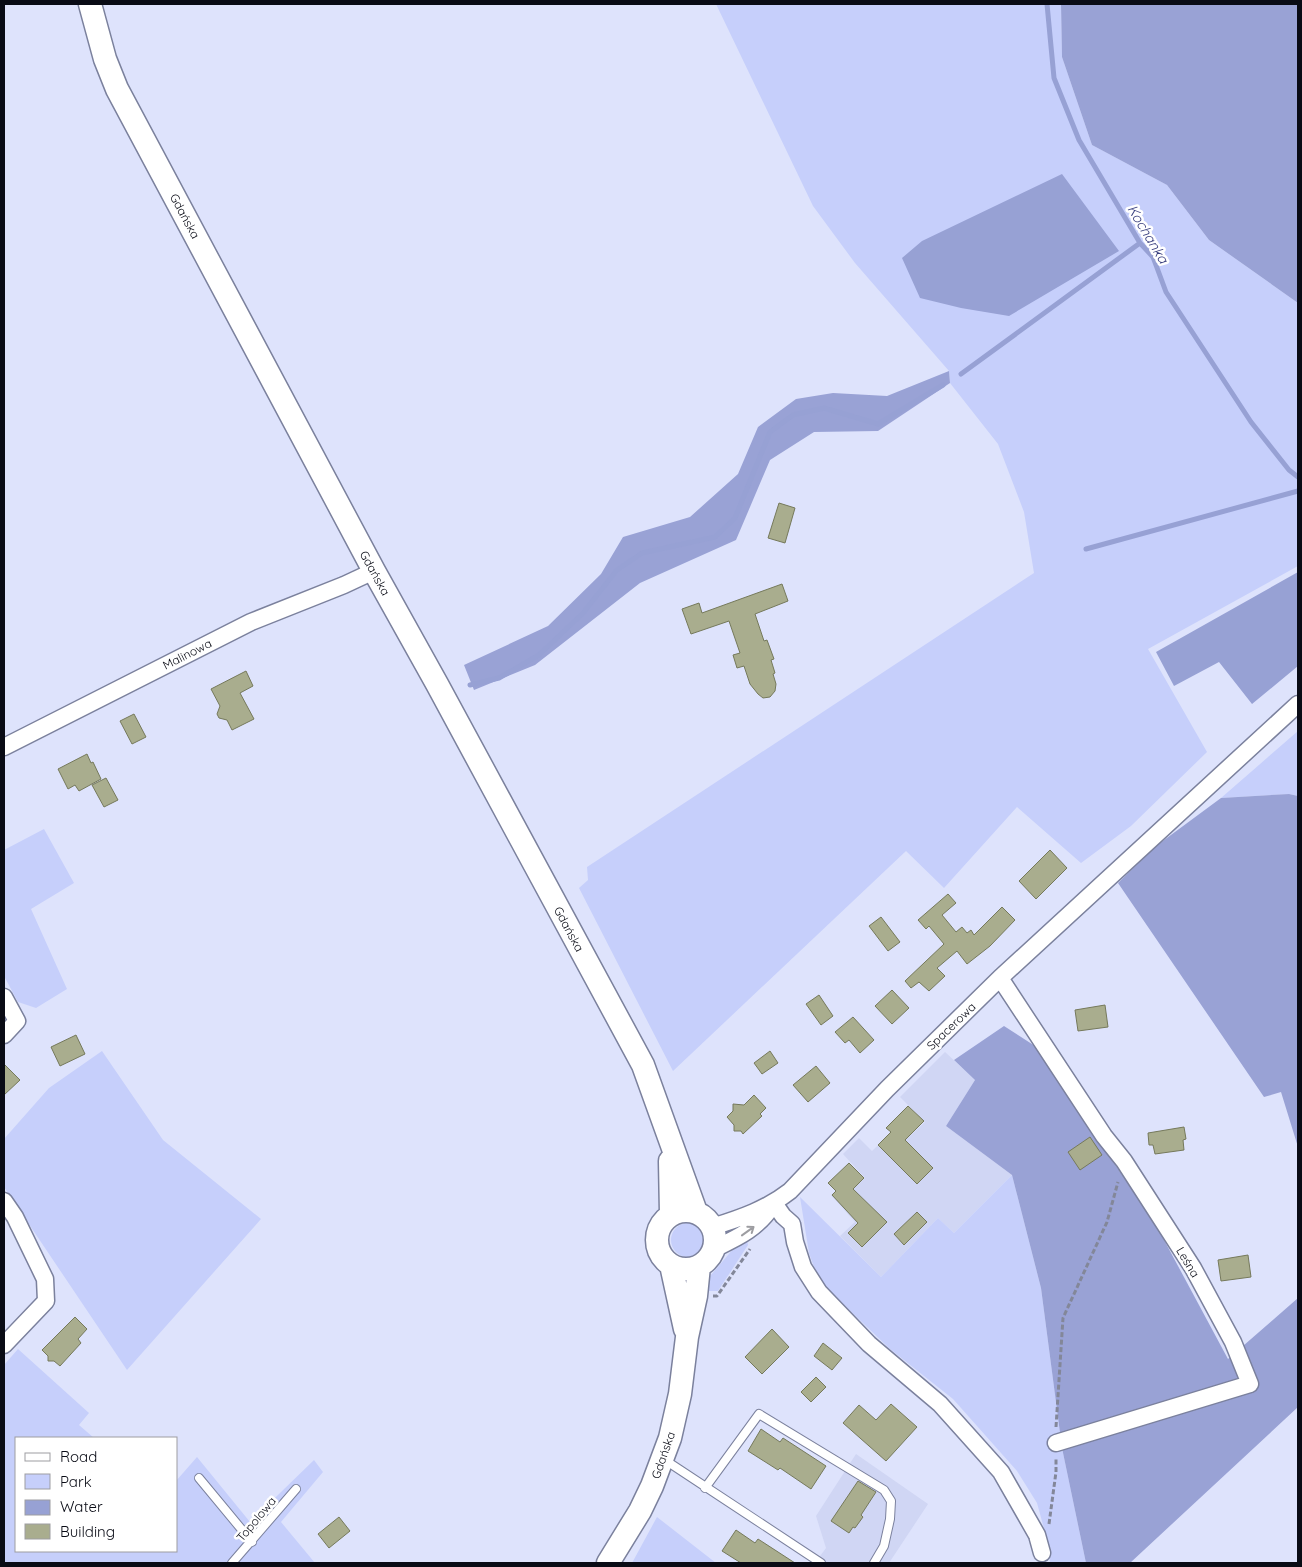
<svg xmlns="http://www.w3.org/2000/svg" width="1302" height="1567" font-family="Quicksand,sans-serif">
  <rect width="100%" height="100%" fill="#dee3fc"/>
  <!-- built -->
  <path fill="#d0d6f4" d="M945,1052l30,28 -29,46 66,49 -58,58 -16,-15 -57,59 -41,-41 15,-14 -24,-27 5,-4 17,-2 12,-11 -22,-24 16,-16 13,13 19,-18 11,10 23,-21 -25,-25z
    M856,1454l72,50 -39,59h-74l11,-15 -10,-32z"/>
  <!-- green -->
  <path fill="#c6cffb" d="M716,4h345l1,53 30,88 75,40 42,55 89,63v263l-150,83 59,103 -76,74 -50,37 -64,-56 -73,81 -38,-37 -233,220 -94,-183 9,-8 -1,-13 447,-294 -10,-61 -26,-68 -48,-61 -1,-12 -94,-108 -42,-57z
    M1298,731v65l-9,-2 -68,4z
    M44,829l30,54 -43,26 36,80 -31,19 -18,-6 -14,-26v-126z
    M102,1051l61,89 98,79 -134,151 -123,-183v-48l45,-51z
    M1012,1175l29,113 21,160 24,115h-36l-2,-20 -11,-40 -20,-32 -64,-72 -63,-50 -71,-68 -10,-28 -9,-56 81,80 57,-59 16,15z
    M671 1240a17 17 0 1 1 34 0a17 17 0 1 1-34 0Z
    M747,1240l1,5 -30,46h-15l2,-9 29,-34z
    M18,1349l71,64 -10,12 15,13h-78v113h160v-70l21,-24 53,65 64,-62 9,12 -42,50 34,41h-311v-198z
    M657,1517l59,46h-84z"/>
  <!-- forest -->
  <path fill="#99a2d5" d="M1061,4h237v299l-89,-63 -42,-55 -75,-40 -30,-88z
    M949,371l1,12 -72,48 -64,1 -44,28 -34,80 -96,43 -105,82 -61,25 -10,-25 84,-39 53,-52 22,-37 67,-20 48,-43 20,-47 38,-28 37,-6 54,3z
    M1289,794l9,2v351l-17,-55 -17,5 -146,-214 38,-37 65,-48z
    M1004,1026l31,20 121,179 72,134 70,-61v109l-168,156h-44l-24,-115 -21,-160 -29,-113 -66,-49 29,-46 -21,-20z"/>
  <!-- water -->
  <path fill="#97a1d4" d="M1062,174l57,77 -110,65 -48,-8 -41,-10 -18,-40 20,-17z
    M1298,572v94l-46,38 -33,-42 -45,24 -18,-34z"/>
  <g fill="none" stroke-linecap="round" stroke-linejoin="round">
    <!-- stream -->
    <path stroke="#97a1d4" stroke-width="5" d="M1047,4l7,74 25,62 61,103 13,14 13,35 85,130 38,48 9,7
      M961,374l179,-131
      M1086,549l212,-58
      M470,685l29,-7 40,-23 44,-42 34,-43 25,-17 73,-16 20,-19 35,-86 23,-17 31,-7 54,16 65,-39"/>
  </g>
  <!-- building -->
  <path fill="#a9ad8e" stroke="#75795b" d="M779,503l16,5 -10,35 -17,-5z
    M782,584l6,17 -33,13 9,27 3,-1 7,19 -3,1 4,13 -2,1 3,10 -1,7 -5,6 -7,1 -5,-4 -8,-10 -6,-18 -7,2 -4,-13 7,-2 -11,-32 -38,13 -9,-25 17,-6 3,10z
    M246,671l7,15 -13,7 14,26 -22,11 -5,-10 -8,-2 -2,-4 3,-8 -9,-17z
    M134,714l12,23 -14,7 -12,-23z
    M87,754l4,9 2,-1 8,17 -22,12 -4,-6 -7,4 -10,-20z
    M106,778l12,22 -14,7 -12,-22z
    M1050,850l17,18 -31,31 -17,-18z
    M948,894l8,9 -14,12 14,17 6,-5 5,6 4,-3 3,5 28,-28 13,13 -25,26 -23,18 -10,-13 -20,17 8,8 -16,15 -10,-9 -8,6 -6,-7 39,-37 -15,-18 -3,3 -8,-9z
    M881,917l19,25 -12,9 -19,-25z
    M892,990l17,18 -17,16 -17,-18z
    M819,995l14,21 -12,9 -15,-21z
    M1105,1005l3,22 -30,4 -3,-21z
    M853,1017l21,23 -14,13 -11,-13 -4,3 -10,-11z
    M76,1035l9,19 -25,12 -9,-19z
    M770,1051l8,12 -16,11 -8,-11z
    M4,1064l16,16 -16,15z
    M816,1066l14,17 -22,19 -15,-17z
    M754,1095l12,13 -6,6 2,2 -19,18 -2,-3h-7v-6l-7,-8 6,-6v-7l11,1z
    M908,1106l16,15 -19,19 28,28 -16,16 -39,-39 13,-13 -5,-4z
    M1184,1127l2,12 -3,1 1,10 -29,4 -2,-9h-4l-1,-12z
    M1090,1137l12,18 -22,15 -12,-18z
    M849,1163l15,15 -11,11 34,33 -25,25 -14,-14 10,-10 -26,-28 4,-4 -8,-8z
    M917,1212l10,10 -23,23 -10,-11z
    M1248,1255l3,22 -30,4 -3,-21z
    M75,1317l12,12 -9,10 3,4 -21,23 -6,-5h-6v-5l-6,-6z
    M772,1329l17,18 -27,27 -17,-17z
    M823,1343l19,15 -10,12 -18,-14z
    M816,1377l10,10 -15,15 -10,-10z
    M891,1404l26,23 -31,34 -43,-38 16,-18 17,15z
    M761,1429l19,13 3,-4 43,28 -15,23 -31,-21 -2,2 -30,-19z
    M858,1481l18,11 -15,23 2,2 -8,11 -2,-1 -4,6 -18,-12z
    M339,1517l11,14 -21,17 -11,-14z
    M736,1530l19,13 3,-4 37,24h-54l-19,-12z"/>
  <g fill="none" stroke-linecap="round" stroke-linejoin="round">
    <defs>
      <path id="service" d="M663,1461l8,3 150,99
        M199,1478l53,64
        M705,1488l54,-74 125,76 7,11 -1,18 -6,27 -10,17
        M232,1563l64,-74"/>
      <path id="minor" d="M4,747l247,-125 93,-37 30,-14
        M1000,978l104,158 20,25 69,107 40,74 17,42 -194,59
        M4,997l13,24 -13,14
        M4,1201l11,16 30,62 1,22 -42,44
        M774,1203l9,13 9,8 3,18 8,25 16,25 50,52 71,60 61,68 36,63 5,18
        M712,1227c29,-9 55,-18 78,-36l97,-102 113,-111 298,-274
        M714,1249c25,-12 43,-20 59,-44"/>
      <path id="secondary" d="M90,4l15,55 12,30 257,482 63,113 206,381 53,147
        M670,1161l1,53
        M657 1240a29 29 0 1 1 58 0a29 29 0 1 1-58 0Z
        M671,1265l14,64
        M608,1563l32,-52 12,-25 18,-48 10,-44 7,-57 9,-41 3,-30"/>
    </defs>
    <!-- service casing -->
    <use href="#service" stroke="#7b819d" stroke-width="10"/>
    <!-- minor casing -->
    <use href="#minor" stroke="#7b819d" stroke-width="19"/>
    <!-- secondary casing -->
    <use href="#secondary" stroke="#7b819d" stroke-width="25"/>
    <!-- path -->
    <path stroke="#838799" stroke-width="3" stroke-dasharray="5 2.5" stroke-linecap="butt" d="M713,1296h4l33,-47
      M1056,1427l7,-109 44,-96 11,-40
      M1049,1524l7,-52v-14"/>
    <!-- service -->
    <use href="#service" stroke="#fff" stroke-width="8"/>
    <!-- minor -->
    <use href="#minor" stroke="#fff" stroke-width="16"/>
    <!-- secondary -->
    <use href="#secondary" stroke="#fff" stroke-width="22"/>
  </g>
  <!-- one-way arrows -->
  <defs><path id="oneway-shaft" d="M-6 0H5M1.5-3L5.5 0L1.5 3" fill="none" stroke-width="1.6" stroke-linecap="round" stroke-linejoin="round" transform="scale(1.25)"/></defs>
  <use stroke="#9d9da1" href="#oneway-shaft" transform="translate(748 1231) rotate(-36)"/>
  <g text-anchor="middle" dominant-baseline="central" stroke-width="5" stroke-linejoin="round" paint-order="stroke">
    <!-- street labels -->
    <g font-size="12" fill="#090b15" stroke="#fff">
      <text transform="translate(185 216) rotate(62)">Gdańska</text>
      <text transform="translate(375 573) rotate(61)">Gdańska</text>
      <text transform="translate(187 654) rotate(-27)">Malinowa</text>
      <text transform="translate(569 929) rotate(62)">Gdańska</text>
      <text transform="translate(951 1026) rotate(-44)">Spacerowa</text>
      <text transform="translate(1188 1262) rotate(59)">Leśna</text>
      <text transform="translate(663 1455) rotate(-71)">Gdańska</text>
      <text transform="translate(256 1519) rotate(-50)">Topolowa</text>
    </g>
    <!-- water labels -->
    <g font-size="14" font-style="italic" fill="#393f7e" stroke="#fff">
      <text transform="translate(1148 234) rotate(59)">Kochanka</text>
    </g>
  </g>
  <!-- border -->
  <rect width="1302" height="1567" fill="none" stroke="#090b15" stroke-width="10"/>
  <!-- legend -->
  <rect x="15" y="1437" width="162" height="115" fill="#ffffff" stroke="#9d9da1"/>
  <rect x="25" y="1453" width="25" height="8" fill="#ffffff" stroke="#9d9da1"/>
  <text x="60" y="1462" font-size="15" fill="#090b15">Road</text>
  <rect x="25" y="1474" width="25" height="15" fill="#c6cffb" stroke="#9d9da1"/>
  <text x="60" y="1487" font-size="15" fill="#090b15">Park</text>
  <rect x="25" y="1500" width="25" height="15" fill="#97a1d4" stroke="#9d9da1"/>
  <text x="60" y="1512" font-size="15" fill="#090b15">Water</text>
  <rect x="25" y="1524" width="25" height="15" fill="#a9ad8e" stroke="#9d9da1"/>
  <text x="60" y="1537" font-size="15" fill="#090b15">Building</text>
</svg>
